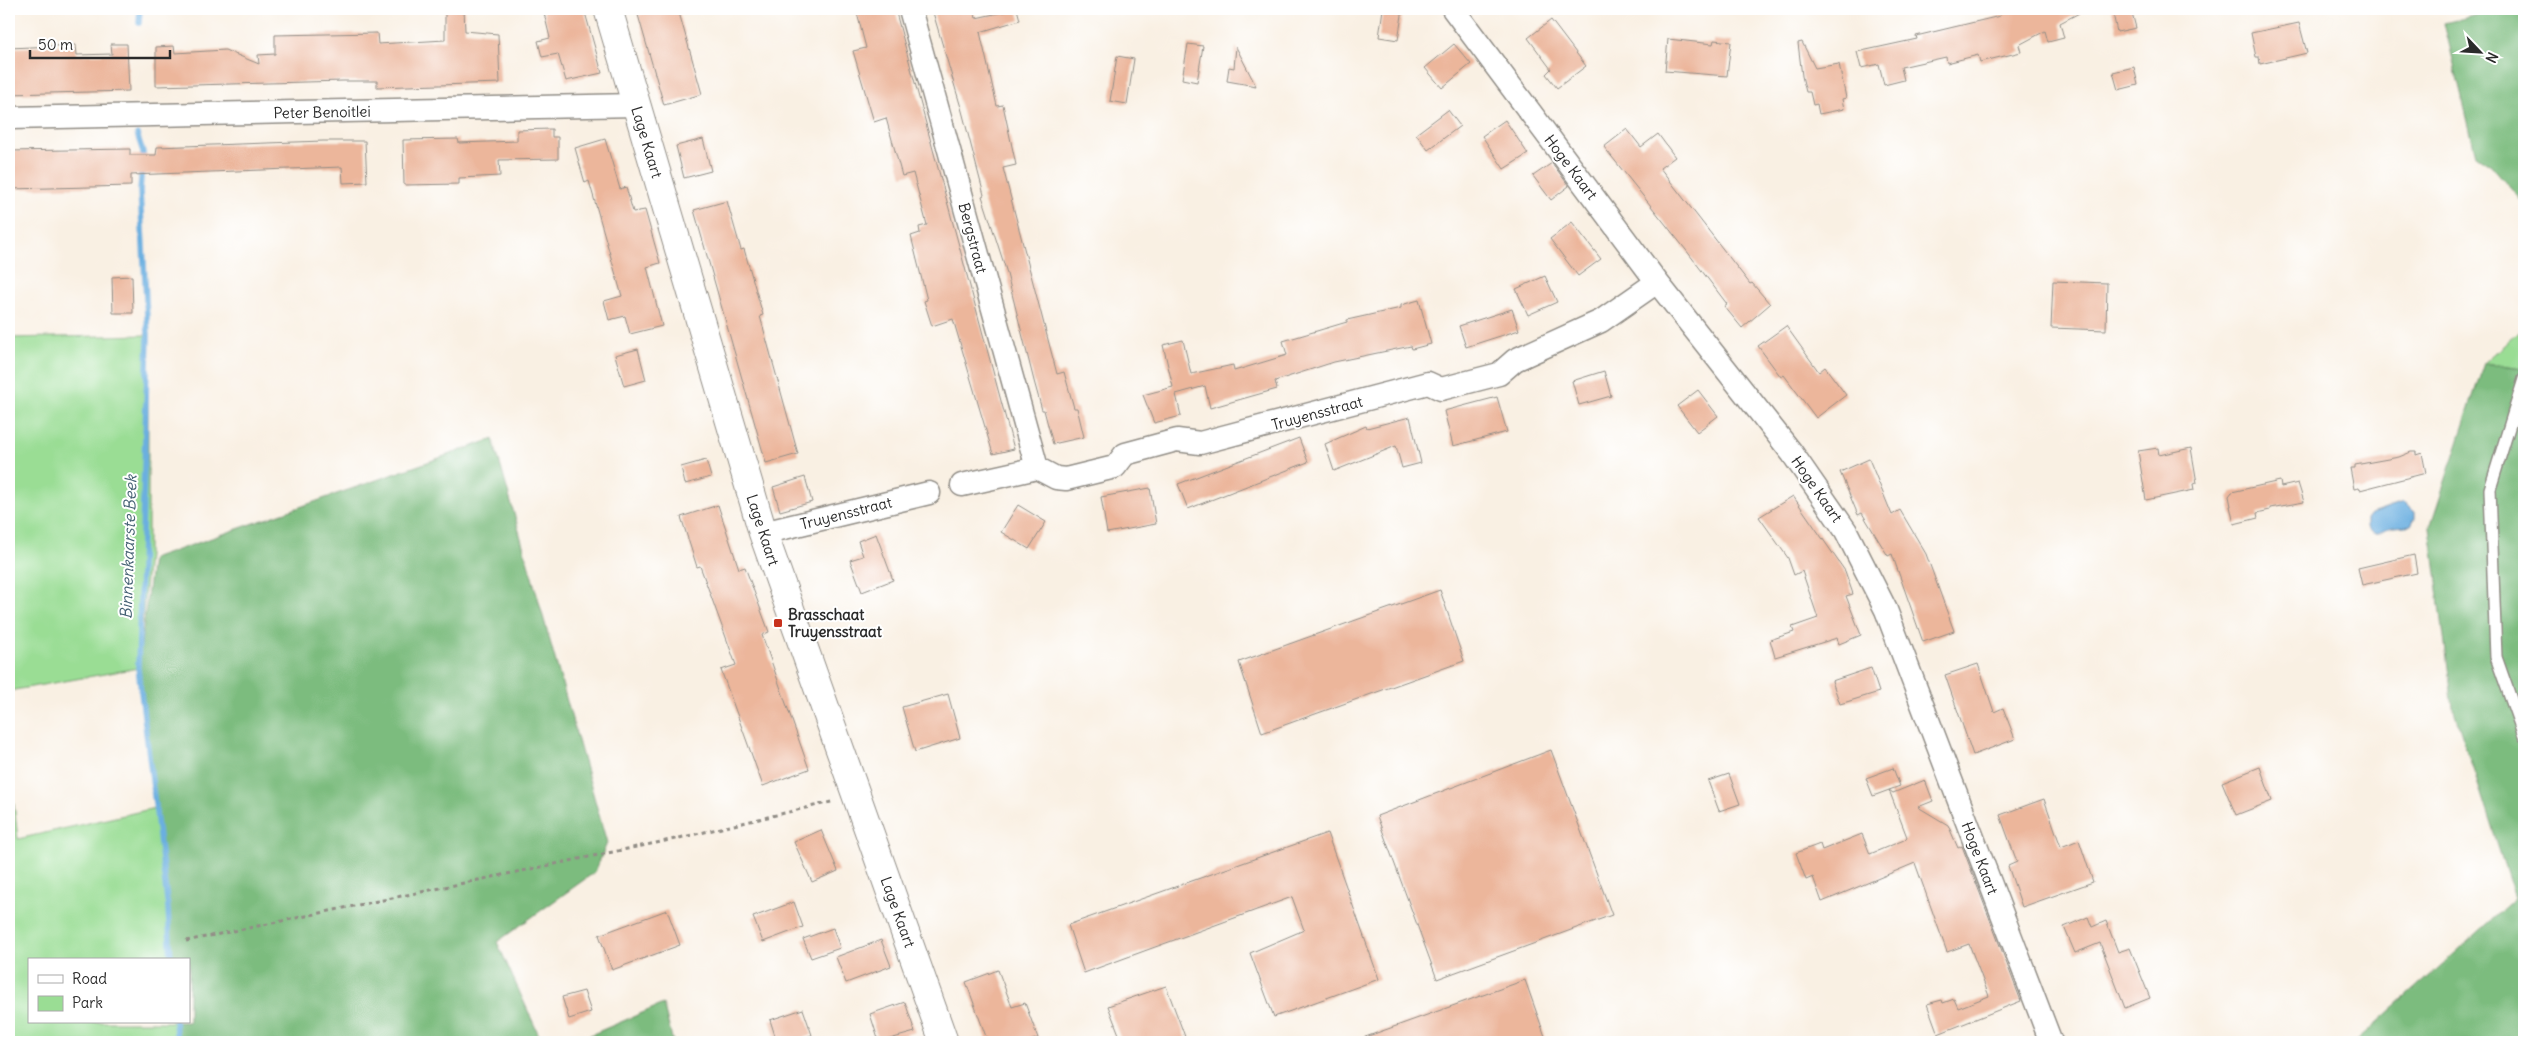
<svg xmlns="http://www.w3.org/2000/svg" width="2533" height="1051" font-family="Delius,sans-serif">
  <rect width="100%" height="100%" fill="#fff"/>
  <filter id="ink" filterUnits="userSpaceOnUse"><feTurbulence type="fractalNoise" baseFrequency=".02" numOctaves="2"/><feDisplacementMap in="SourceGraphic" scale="10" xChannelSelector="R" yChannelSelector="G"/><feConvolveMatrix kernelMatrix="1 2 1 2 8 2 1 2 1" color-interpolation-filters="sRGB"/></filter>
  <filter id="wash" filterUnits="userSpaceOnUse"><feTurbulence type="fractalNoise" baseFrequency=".0096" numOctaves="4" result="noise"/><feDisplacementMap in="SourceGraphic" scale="20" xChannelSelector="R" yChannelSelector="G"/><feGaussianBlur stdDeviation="1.12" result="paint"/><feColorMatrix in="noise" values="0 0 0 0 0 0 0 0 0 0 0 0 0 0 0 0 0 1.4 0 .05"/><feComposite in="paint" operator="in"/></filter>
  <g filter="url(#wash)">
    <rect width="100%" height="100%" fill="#f9f0e3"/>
    <!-- green -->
    <path fill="#9add94" stroke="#628460" d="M2524,327v41l-40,-5z
      M148,335v220l-10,113 -129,23v-353z
      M9,761l9,78 137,-31 13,100 3,52h-142v62h146l2,20h-168z"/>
    <!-- forest -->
    <path fill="#7bbc7e" stroke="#537454" d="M2503,9h21v194l-33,-38 -15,-10 -32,-132z
      M2484,363l40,5v674h-168l159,-143 -62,-192 -23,-180z
      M493,439l114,404 -12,29 -98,70 45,100h-365l-2,-20h14v-62h-18l-3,-52 -30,-240 14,-109z
      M663,1004l10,38h-99z"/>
    <!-- water -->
    <path fill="#6aafe0" stroke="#4a6d86" d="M2403,503l12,9v6l-4,7c-7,2 -15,1 -22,3 -10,3 -12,11 -22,-1v-8l4,-5z"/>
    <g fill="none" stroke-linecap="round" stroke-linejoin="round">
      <!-- stream -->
      <path stroke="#6aafe0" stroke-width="5.5" d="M139,23l1,-14
        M137,134l6,18 -3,39 8,144 -10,333 30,240 3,52
        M175,1022l2,20"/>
    </g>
    <g id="blocks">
      <!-- building -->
      <path fill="#ecb69b" d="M445,9h19l1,22 33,3 2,49 -123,4v-6h-34l-187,5v-39l18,-1 1,7 50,-3 34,14 -1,-9 17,-1v-19l102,-2 1,11 67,-4z
        M543,9h41l18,64 -36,8 -8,-27 -16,3 -4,-16 12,-3z
        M659,9h19l24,85 -38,11 -26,-90z
        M856,9h39l119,440 -21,5 -40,-135 -21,7 -8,-25 3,-1 -16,-64 9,-3 -1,-6 8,-2 -14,-52 -11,3 -16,-58 -12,4 -21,-71 13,-3z
        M932,9h41l3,9 41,-9 3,11 -40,12 17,74 6,-1 13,60 -13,3 54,206 7,-2 10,36h3l7,29 -31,7 -9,-34h-2l-8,-29 -28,-111 -24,-74 2,-1 -22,-84z
        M1383,9h20l-5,31 -19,-3z
        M2009,9h78l-27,14 4,15 -16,4 -3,-11 -26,14 2,7 -41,10 -2,-7 -31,8 -1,-6 -45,10 3,13 -20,5 -5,-21 -18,4 -4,-16 60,-13 -1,-3 84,-20 -1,-5z
        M2112,9h19l5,19 -19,4z
        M1551,20l35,46 -29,22 -11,-14 5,-5 -23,-31z
        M2299,23l8,30 -47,11 -1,-7h-3l-5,-24z
        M1668,39l45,5 1,-4 17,2 -4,34 -62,-5z
        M1802,42l13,26 24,-4 7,34 -4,1 2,10 -25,5 -2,-10 -4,1 -3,-13h-4l-4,-16 -4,-33z
        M111,44h16l2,47 -120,3v-46l67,-3 1,10 35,-1z
        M1188,44l15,2 -6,36 -15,-3z
        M1454,44l17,20 -29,24 -17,-20z
        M1236,47l20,39 -29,-5 2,-14 5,1z
        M1117,56l17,3 -7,45 -17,-3z
        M2134,67l4,18 -20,5 -5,-18z
        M1448,110l12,16 -32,24 -12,-16z
        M1505,120l23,34 -24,15 -22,-33z
        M552,129v8h6v22l-59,1 1,16 -41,2v6l-55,1 -1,-45 55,-1 1,4 58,-2v-11z
        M1627,129l14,18 17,-13 17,23 -15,11 90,116 2,-1 18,21 -28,24 -18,-22 3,-2 -41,-54 -82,-103z
        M605,139l15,50 6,-2 7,25 12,-2 15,53 -13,4 15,59 -32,8 -5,-18 -16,4 -5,-19 18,-5 -33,-115 -4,2 -10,-35z
        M703,139l8,32 -27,7 -8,-32z
        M323,141h42l2,41 -24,1 -1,-16 -211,8v11l-122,3v-38l121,-2v6h26l1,-8z
        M1552,163l17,23 -18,14 -18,-24z
        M727,201l14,49 3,-1 19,66 -3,1 38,138 -32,9 -72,-253z
        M1572,222l29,37 -23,17 -28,-37z
        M132,276l1,37h-20l-1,-36z
        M1545,276l12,26 -29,13 -12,-26z
        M2053,281l54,2 -1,47 -55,-2z
        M1419,300l12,44 -19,5 -1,-3 -77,16 -59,19 2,8 -67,19 -5,-22 -29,8 5,22 -27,7 -11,-28 30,-8 -10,-42 20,-5 8,34 42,-9 1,6 53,-16 -4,-14 64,-19v-2l54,-12v-3z
        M1512,309l7,21 -53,17 -7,-21z
        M1786,326l33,46 6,-5 21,28 -30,23 -32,-43 -3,2 -23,-31z
        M638,349l8,31 -22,6 -9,-31z
        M1604,371l7,25 -32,9 -7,-24z
        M1698,390l20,26 -21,16 -20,-26z
        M1497,397l10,35 -54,14 -9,-35z
        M1410,417l11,46 -19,5 -6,-22 -62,25 -9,-27 41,-18 1,2z
        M1299,438l9,24 -120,47 -10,-25z
        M2158,448l1,7 32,-7 6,35 -4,1 1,6 -48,10 -8,-49z
        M2411,452h5v3l6,-2 4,20 -66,17 -1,-2 -5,1 -4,-21h5v-3l44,-8z
        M1869,459l23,56 8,-5 26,44 28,77 -31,11 -31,-88 -4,2 -26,-43 -4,2 -18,-43z
        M706,460l5,17 -26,7 -4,-17z
        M805,477l7,25 -32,9 -7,-24z
        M2280,481l1,6 17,-4 6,19 -34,6v2l-13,3 1,5 -24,6 -4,-18h1l-2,-10 3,-4z
        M1150,488l6,36 -49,9 -6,-36z
        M1793,496l52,75 8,23 -7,2 15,39 -22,9 -2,-6 -62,19 -5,-17 24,-8 -2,-5 26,-9 -16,-47 -8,4 -6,-17 -29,-41z
        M718,505l21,64 6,-2 24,65 -7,3 47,134 -46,17 -42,-116 15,-5 -36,-99 -3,1 -16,-50z
        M1018,505l28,17 -17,27 -28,-17z
        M876,534l17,46 -31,12 -12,-32 13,-4 -5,-15z
        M2414,555l3,18 -55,12 -4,-17z
        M1440,590l24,71 -202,72 -23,-71z
        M1978,664l16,48 9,-4 12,31 -42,16 -28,-80z
        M1871,668l8,24 -39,12 -8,-23z
        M948,694l12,44 -45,14 -13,-45z
        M1551,750l61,165 -175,64 -60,-163z
        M2260,767l12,34 -36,14 -14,-33z
        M1893,768l7,18 -27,10 -7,-18z
        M1729,774l11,30 -21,7 -11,-30z
        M1925,780l8,21 -15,6 30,18 10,23 4,-2 59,155 -83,33 -11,-30 15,-4 1,3 11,-4 4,9 31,-12 -20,-52 -22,8 -32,-89 -93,39 -9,-25 -7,3 -10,-27 24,-9 2,6 40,-16 8,20 34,-14 3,-3 -18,-47 4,3z
        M2044,799l17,48 18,-7 14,42 -71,25 -14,-41 9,-4 -17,-47z
        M821,830l17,41 -26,11 -18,-40z
        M1327,833l52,146 -105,38 -24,-64 54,-23 -12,-33 -208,76 -16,-48z
        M794,902l9,25 -40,15 -10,-25z
        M667,910l13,35 -68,25 -13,-35z
        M2088,917l4,10 14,-6 12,31 12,-4 20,50 -25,10 -25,-65 -25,10 -11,-26z
        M833,928l7,20 -29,10 -8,-19z
        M881,940l10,26 -45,17 -10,-26z
        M998,970l14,37 13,-4 13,35 -11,4h-39l-22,-60z
        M1525,980l22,62h-190v-2z
        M1166,986l21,56h-65l-14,-36z
        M584,991l7,21 -22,7 -7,-22z
        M905,1002l10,30 -36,10 -9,-28z
        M803,1009l9,26 -21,7h-14l-7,-22z"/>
    </g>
  </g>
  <g filter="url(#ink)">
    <use href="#blocks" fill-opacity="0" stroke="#928e87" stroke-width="1"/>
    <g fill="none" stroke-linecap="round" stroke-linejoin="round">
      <defs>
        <path id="lane" d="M2524,379l-34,110 6,168 28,79"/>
        <path id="street" d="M910,9l127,459
          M1453,9l204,273 135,171 54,78 40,79 165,432
          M9,118l627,-13
          M962,485l75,-17 19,10 10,1 49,-12 10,-13 52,-14 23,3 228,-60 13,6 58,-15 16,-14 86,-39 56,-39
          M763,533l166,-40"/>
        <path id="secondary" d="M608,9l155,524 181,509"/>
      </defs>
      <!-- lane casing -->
      <use href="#lane" stroke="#928e87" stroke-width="14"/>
      <!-- street casing -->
      <use href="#street" stroke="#928e87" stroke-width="25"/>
      <!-- secondary casing -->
      <use href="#secondary" stroke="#928e87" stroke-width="30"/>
      <!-- path -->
      <path stroke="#928e87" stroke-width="3" stroke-dasharray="4 4" stroke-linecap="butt" d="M1703,9h116
        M186,941l489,-102 160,-38"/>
      <!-- lane -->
      <use href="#lane" stroke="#fff" stroke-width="11"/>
      <!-- street -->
      <use href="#street" stroke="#fff" stroke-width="22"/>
      <!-- secondary -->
      <use href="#secondary" stroke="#fff" stroke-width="28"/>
    </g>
  </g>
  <!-- markers -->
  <rect fill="#c8321e" stroke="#fff" stroke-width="2" x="773" y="618" width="10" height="10" rx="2.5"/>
  <g text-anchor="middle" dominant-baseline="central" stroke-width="4" stroke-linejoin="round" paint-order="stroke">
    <!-- street labels -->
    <g font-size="15" fill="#2b2b2b" stroke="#fff">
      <text transform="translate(322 112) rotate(-1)">Peter Benoitlei</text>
      <text transform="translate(647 142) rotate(73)">Lage Kaart</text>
      <text transform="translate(1571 167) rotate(53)">Hoge Kaart</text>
      <text transform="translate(973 238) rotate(75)">Bergstraat</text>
      <text transform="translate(1317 413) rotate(-15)">Truyensstraat</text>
      <text transform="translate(1817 489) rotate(55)">Hoge Kaart</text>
      <text transform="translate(846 513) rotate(-14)">Truyensstraat</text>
      <text transform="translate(763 530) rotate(72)">Lage Kaart</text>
      <text transform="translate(1980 858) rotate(69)">Hoge Kaart</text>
      <text transform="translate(898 912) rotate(70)">Lage Kaart</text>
    </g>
    <!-- poi labels -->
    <g font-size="15" font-weight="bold" fill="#2b2b2b" stroke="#fff" text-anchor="start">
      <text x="788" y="614">Brasschaat<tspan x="788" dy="17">Truyensstraat</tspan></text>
    </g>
    <!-- water labels -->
    <g font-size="16" font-style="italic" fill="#446073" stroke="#fff">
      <text transform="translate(128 547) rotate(-88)">Binnenkaarste Beek</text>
    </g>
  </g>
  <!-- margin -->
  <rect width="2533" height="1051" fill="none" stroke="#fff" stroke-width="30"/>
  <!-- legend -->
  <rect x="28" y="958" width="162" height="65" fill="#ffffff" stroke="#aaaaaa"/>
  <rect x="38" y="975" width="25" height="8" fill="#ffffff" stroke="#aaaaaa"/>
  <text x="72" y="984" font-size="15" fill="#2b2b2b">Road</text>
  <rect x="38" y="996" width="25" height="15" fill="#9add94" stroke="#aaaaaa"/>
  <text x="72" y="1008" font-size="15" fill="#2b2b2b">Park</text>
  <!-- north arrow -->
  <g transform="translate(2480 52) rotate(115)" stroke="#ffffff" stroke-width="4" paint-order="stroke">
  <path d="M0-4L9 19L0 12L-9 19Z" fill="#2b2b2b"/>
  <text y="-8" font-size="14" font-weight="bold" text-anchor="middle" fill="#2b2b2b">N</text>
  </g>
  <!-- scale -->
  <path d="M30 50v8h140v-8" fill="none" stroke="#2b2b2b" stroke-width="2.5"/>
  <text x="38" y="50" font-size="15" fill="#2b2b2b" stroke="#ffffff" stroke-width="4" paint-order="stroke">50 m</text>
</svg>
